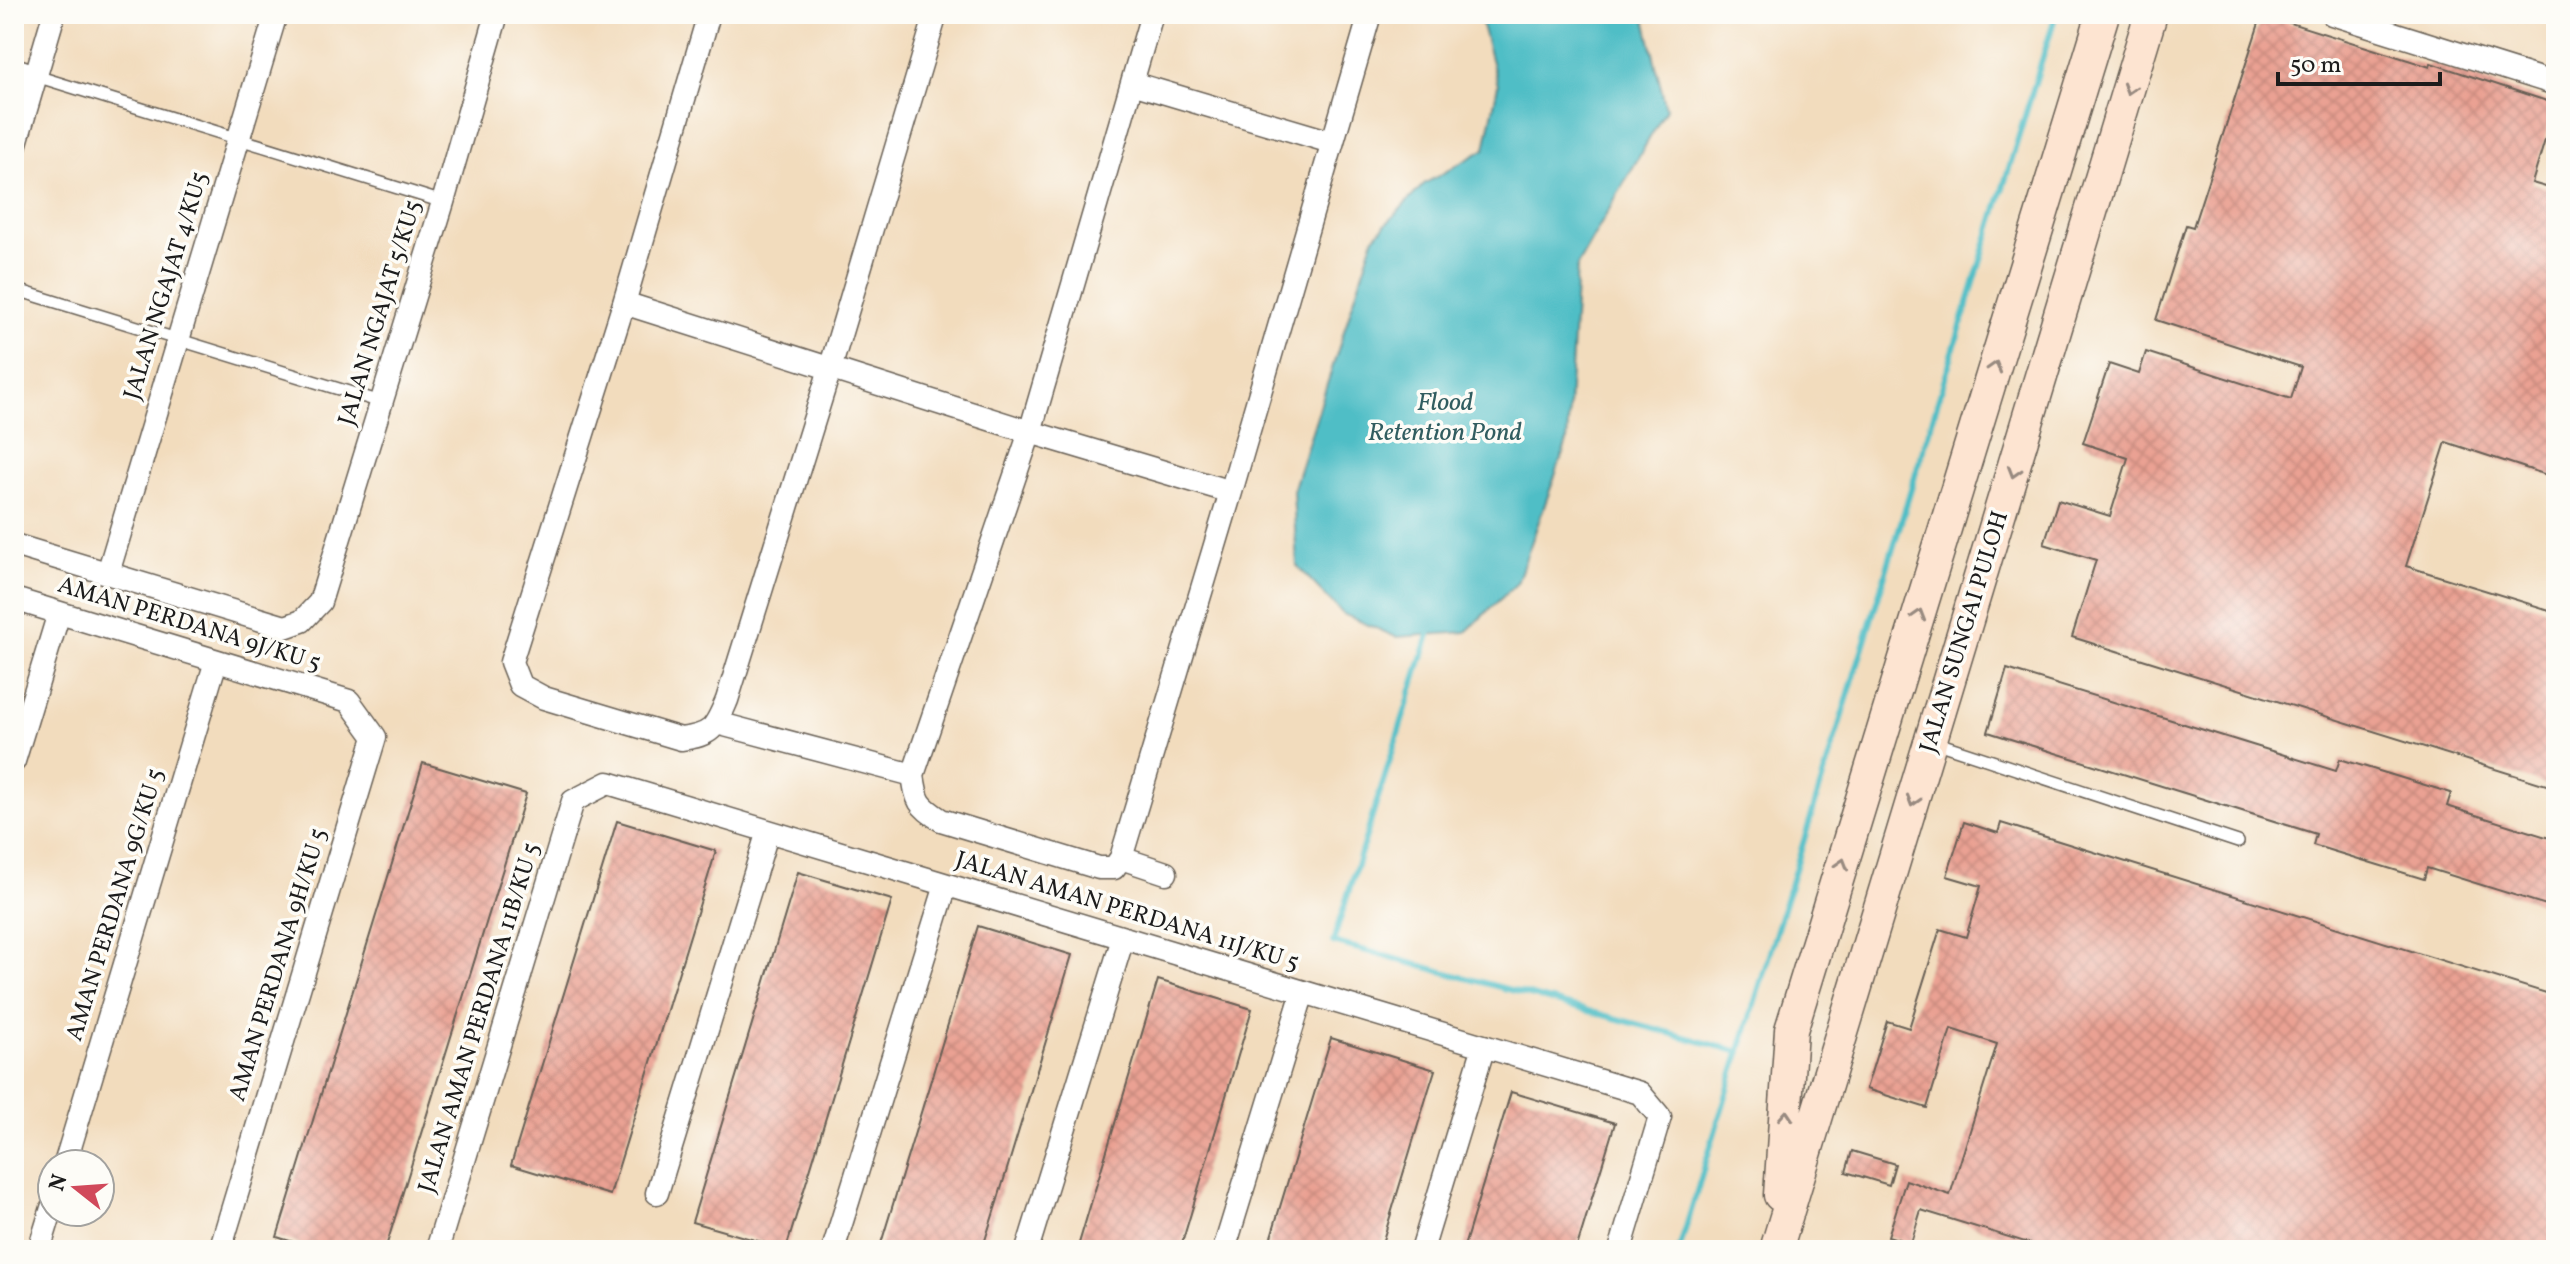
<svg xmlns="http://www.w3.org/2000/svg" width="2570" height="1264" font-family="Vollkorn,serif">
  <defs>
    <pattern id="building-cross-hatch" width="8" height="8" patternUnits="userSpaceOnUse" patternTransform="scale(2)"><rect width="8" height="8" fill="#eaa193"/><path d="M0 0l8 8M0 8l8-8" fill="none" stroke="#c88a7e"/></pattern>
  </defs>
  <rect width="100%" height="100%" fill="#fdfcf7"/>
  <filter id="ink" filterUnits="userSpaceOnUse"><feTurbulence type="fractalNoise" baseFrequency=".0125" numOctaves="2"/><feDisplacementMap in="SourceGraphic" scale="16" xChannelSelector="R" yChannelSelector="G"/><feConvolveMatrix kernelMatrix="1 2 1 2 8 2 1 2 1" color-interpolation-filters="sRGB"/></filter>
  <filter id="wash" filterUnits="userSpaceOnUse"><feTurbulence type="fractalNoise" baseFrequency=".006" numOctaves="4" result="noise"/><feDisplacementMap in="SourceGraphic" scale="32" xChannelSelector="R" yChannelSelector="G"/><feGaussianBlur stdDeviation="1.8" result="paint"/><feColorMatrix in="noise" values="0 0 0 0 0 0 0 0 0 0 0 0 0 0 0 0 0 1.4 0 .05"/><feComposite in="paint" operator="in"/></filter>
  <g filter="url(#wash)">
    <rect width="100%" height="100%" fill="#f2dcbd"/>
    <!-- water -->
    <path fill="#50bec6" stroke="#366d71" stroke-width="2" d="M1479,14h165l22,95 -89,157 -10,176 -50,141 -51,49 -70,5 -53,-23 -46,-48 -4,-75 81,-254 50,-53 61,-35 13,-64z"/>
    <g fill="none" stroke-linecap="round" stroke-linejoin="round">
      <!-- stream -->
      <path stroke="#50bec6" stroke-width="6" d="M1429,635l-96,307 407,110
        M1679,1250l377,-1236"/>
    </g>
    <g id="blocks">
      <!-- building -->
      <path fill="url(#building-cross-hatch)" d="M2262,14l168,53 1,-4 125,41 -24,79 24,7v288l-110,-36 -40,124 150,46v176l-484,-151 24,-77 -52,-16 14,-44 52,16 18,-58 -45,-15 26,-79 30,10 7,-22 145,47 10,-32 -145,-47 30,-95 7,2z
        M2007,669l329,102 4,-12 111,34 -4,13 109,34v68l-129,-40 -3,11 -111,-34 3,-11 -328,-102z
        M423,763l103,31 -141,456h-66l-42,-13z
        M617,821l99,30 -106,344 -99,-30z
        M1964,822l34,11 3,-10 555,173v254h-505l-130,-40 -10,33 -23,-7 18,-56 44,15 47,-151 -46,-15 -24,79 -61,-19 21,-68 22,7 31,-99 26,8 15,-51 -34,-10z
        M798,872l94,28 -106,349 -94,-27z
        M978,926l94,29 -74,244 -16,51h-103z
        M1158,980l94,29 -72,241h-103z
        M1331,1038l104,32 -7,22 -48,158h-113z
        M1511,1092l104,31 -39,127h-113z
        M1852,1151l43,13 -6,21 -43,-13z"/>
    </g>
  </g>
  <g filter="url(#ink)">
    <use href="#blocks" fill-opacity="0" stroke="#675f54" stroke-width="2"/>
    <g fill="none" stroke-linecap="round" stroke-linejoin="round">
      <defs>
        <path id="lane" d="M36,76l407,126
          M14,289l367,113
          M1934,742l304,100"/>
        <path id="street" d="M709,14l-85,289 -113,359 9,23 24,13 137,41c32,-4 34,-11 46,-39l103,-331 106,-355
          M1152,14l-122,418 -117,343c4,27 5,30 28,45l158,48h15l7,-10 110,-366 139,-478
          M2332,14l224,70
          M14,69l22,7
          M1132,83l199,59
          M14,150l40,-136
          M624,303l406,129 201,60
          M14,545l271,82 17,-6 18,-19 123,-400 54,-188
          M108,573l168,-559
          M14,599l335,102 26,36 -155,513
          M717,723l196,52
          M14,761l45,-148
          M1121,858l45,15
          M65,1164l151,-503
          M657,1193l111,-362
          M39,1250l13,-42
          M437,1250l136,-449 35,-18 1032,310 20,24 -40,133
          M833,1250l113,-365
          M1027,1250l96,-312
          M1224,1250l79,-258
          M1422,1250l62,-204"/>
        <path id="secondary" d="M1780,1195l11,-165 312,-1016
          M1776,1250l375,-1236"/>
      </defs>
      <!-- lane casing -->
      <use href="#lane" stroke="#675f54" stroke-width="14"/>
      <!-- street casing -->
      <use href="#street" stroke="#675f54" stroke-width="25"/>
      <!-- secondary casing -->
      <use href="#secondary" stroke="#675f54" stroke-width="35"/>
      <!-- lane -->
      <use href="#lane" stroke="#fff" stroke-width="11"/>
      <!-- street -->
      <use href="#street" stroke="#fff" stroke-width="22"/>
      <!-- secondary -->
      <use href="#secondary" stroke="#fde4d1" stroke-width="32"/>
    </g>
    <!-- one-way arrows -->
    <defs><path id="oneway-chevron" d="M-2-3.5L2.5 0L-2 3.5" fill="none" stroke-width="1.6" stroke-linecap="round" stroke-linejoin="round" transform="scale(2)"/></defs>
    <g stroke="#988a80">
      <use href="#oneway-chevron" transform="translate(2129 89) rotate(107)"/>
      <use href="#oneway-chevron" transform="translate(1995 367) rotate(-73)"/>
      <use href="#oneway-chevron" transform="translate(2014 472) rotate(107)"/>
      <use href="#oneway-chevron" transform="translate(1919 615) rotate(-73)"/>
      <use href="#oneway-chevron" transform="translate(1913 801) rotate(107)"/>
      <use href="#oneway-chevron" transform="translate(1842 864) rotate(-73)"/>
      <use href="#oneway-chevron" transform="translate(1786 1116) rotate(-86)"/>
    </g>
  </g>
  <g text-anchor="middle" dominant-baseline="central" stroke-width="7" stroke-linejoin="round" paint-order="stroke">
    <!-- street labels -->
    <g font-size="24" fill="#1c1c1c" stroke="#fdfcf7">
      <text transform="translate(167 286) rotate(-73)">JALAN NGAJAT 4/KU5</text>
      <text transform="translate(381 313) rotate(-73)">JALAN NGAJAT 5/KU5</text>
      <text transform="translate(189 625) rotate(17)">AMAN PERDANA 9J/KU 5</text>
      <text transform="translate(1965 632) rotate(-73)">JALAN SUNGAI PULOH</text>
      <text transform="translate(116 905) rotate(-73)">AMAN PERDANA 9G/KU 5</text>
      <text transform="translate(1127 912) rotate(17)">JALAN AMAN PERDANA 11J/KU 5</text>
      <text transform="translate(279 965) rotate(-73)">AMAN PERDANA 9H/KU 5</text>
      <text transform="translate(480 1018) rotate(-73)">JALAN AMAN PERDANA 11B/KU 5</text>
    </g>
    <!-- water labels -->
    <g font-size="26" font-style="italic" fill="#315d60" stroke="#fdfcf7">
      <text x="1445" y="403">Flood<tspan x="1445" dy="30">Retention Pond</tspan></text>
    </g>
  </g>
  <!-- margin -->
  <rect width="2570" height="1264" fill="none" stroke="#fdfcf7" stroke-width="48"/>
  <!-- north arrow -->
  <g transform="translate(76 1188) rotate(287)"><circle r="38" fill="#fdfcf7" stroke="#a3a29f" stroke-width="2"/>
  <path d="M0-6L14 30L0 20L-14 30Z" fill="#d1495b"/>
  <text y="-12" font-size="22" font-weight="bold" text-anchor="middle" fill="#1c1c1c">N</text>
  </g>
  <!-- scale -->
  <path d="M2278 72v12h162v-12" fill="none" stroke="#1c1c1c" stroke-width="4"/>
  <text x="2290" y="72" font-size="24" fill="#1c1c1c" stroke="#fdfcf7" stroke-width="6" paint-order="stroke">50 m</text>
</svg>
